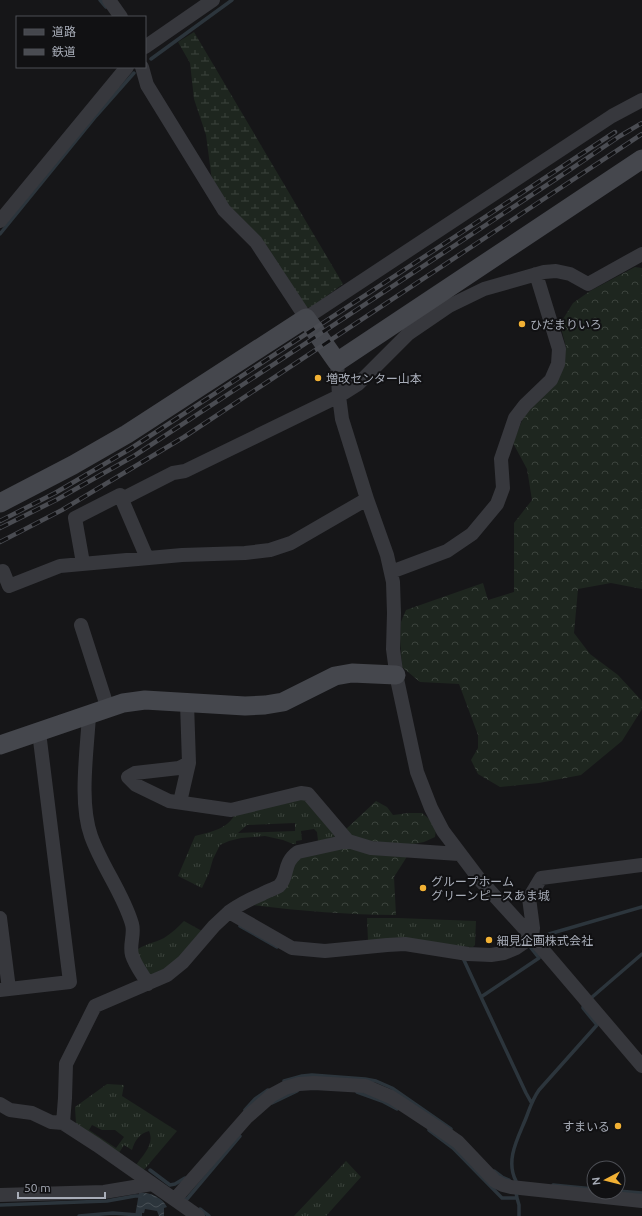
<svg xmlns="http://www.w3.org/2000/svg" width="642" height="1216" font-family="Ubuntu,'Noto Sans JP',sans-serif">
  <defs>
    <pattern id="grass-tufts" width="24" height="20" patternUnits="userSpaceOnUse"><rect width="24" height="20" fill="#1e261f"/><path d="M3 7l-1-3M5 7V3M7 7l1-3M15 17l-1-3M17 17v-4M19 17l1-3" fill="none" stroke="#3c433d"/></pattern>
    <pattern id="forest-crowns" width="20" height="18" patternUnits="userSpaceOnUse"><rect width="20" height="18" fill="#1e261f"/><path d="M2 6a3 3 0 1 1 6 0M12 15a3 3 0 1 1 6 0" fill="none" stroke="#3c433d"/></pattern>
    <pattern id="wetland-marsh" width="20" height="14" patternUnits="userSpaceOnUse"><rect width="20" height="14" fill="#1e261f"/><path d="M1 5h8M5 5V1M11 12h8M15 12V8" fill="none" stroke="#3c433d"/></pattern>
    <pattern id="water-waves" width="16" height="10" patternUnits="userSpaceOnUse"><rect width="16" height="10" fill="#2c353c"/><path d="M0 5q4-4 8 0t8 0" fill="none" stroke="#485056"/></pattern>
  </defs>
  <rect width="100%" height="100%" fill="#161618"/>
  <!-- grass -->
  <path fill="url(#grass-tufts)" fill-rule="evenodd" d="M302,795l32,33 1,10 -17,3 -1,-9 -3,-3 -13,2 1,9 -6,1v3h-3l-10,-4 -18,-4 -24,2 -12,3 -9,4 -7,14 -4,14 -7,15 -24,-12 17,-40c15,-4 33,-7 40,-22zM295,823v8l-57,2 9,-8z
    M367,918h31l78,3 -1,24 -2,2 -105,-6z
    M184,921l18,10 -30,35 -22,13 -15,-28c9,-7 19,-8 29,-13 8,-5 14,-11 20,-17z
    M107,1084l17,1 -2,11 55,35 -34,40 -7,-6c7,-10 19,-21 13,-34 -10,3 -14,9 -17,19l-8,-5 -5,8 -43,-29 -1,-17zM92,1125l10,5h13l9,7 -8,11 -27,-18z
    M346,1161l15,16 -35,39h-32z"/>
  <!-- forest -->
  <path fill="url(#forest-crowns)" d="M635,267l7,1v321l-31,-6 -33,6 -4,44 16,21 28,21 24,26v8l-20,32 -41,34 -42,8 -39,4 -22,-13 -7,-14 7,-12v-13l-19,-51 -39,-2 -18,-15 -2,-29 1,-16 5,-12 77,-27 5,17 26,-8v-69l18,-23 -5,-31 -14,-26 12,-30 41,-66 -6,-23 13,-21 17,-12z
    M376,801l11,6 6,8 16,-2h13l11,9 3,8 -1,7 -11,5 -20,4 -39,-3 -21,-12z
    M348,846l60,9 -14,22 2,38c-49,0 -97,-4 -145,-10l28,-14 15,-33z"/>
  <!-- wetland -->
  <path fill="url(#wetland-marsh)" d="M194,32l149,252 -33,24 -5,-1 -78,-102 -15,-24 -6,-46 -12,-36 -4,-36 -12,-21z"/>
  <!-- water -->
  <path fill="url(#water-waves)" d="M139,1193c10,-1 23,4 28,14l-3,1v8h-5l-2,-5 -12,-2 -1,4h-2v3h-7z"/>
  <g fill="none" stroke-linecap="round" stroke-linejoin="round">
    <!-- stream -->
    <path stroke="#2c353c" stroke-width="3.5" d="M100,0l6,7
      M151,59l81,-59
      M0,234l96,-118 38,-43
      M240,926l37,21
      M539,939l10,-5 93,-27
      M531,948l8,10 -58,39 45,96 5,9
      M463,958l18,39
      M591,998l51,-44
      M284,1081l18,-5 10,-1 53,4 11,2 16,7 59,41
      M357,1092l25,9 15,8
      M272,1103l25,-12
      M245,1110l10,-11 13,-9
      M429,1130l24,18 49,50h15l-1,-6
      M150,1170l20,15 5,-1 10,-6
      M494,1171l8,6 7,3
      M516,1181c-11,-21 2,-43 10,-63 4,-10 6,-18 13,-28l58,-65 -14,-17v-1
      M553,1185l41,4
      M618,1191l24,2
      M517,1198l2,7v11
      M185,1199h2l53,-63
      M0,1205l107,-4 28,-5h7
      M200,1209l9,7
      M79,1216l34,-3 25,2 1,-1"/>
    <!-- street -->
    <path stroke="#37383d" stroke-width="14" d="M109,0l12,17
      M145,47l68,-47
      M142,67l5,18 77,125 32,32 50,76 306,-202 30,-16
      M0,221l127,-154
      M337,362l2,34 3,23 25,80 20,56 6,27 1,31 -1,36 4,30 20,93 14,36 12,23 37,49 52,57 110,129
      M122,499l51,-26 12,-2 154,-75 19,-12 50,-50 41,-28 35,-17 60,-17 12,-1 14,3 18,10 54,-30
      M83,563l-8,-45 45,-23 27,63
      M0,572l3,-1 6,15 51,-20 122,-11 63,-2 25,-3 21,-7 76,-44
      M391,572l56,-21 25,-17 25,-30 6,-16 -2,-29 14,-41 10,-13 26,-25 7,-16 1,-15 -23,-75
      M81,625l27,84
      M89,715c-2,37 -10,87 2,121 11,31 32,57 41,88 3,10 -3,21 0,31 3,10 11,20 16,29
      M189,763l-10,5 -44,5 -7,4 8,8 33,16 62,9 70,-17 7,1 40,47 23,7 88,6
      M180,802l9,-39 -2,-60
      M229,912c11,-8 21,-13 33,-18 5,-3 12,-5 17,-8 10,-9 3,-23 19,-34l50,-11
      M0,918l9,71
      M0,990l70,-8 -31,-250
      M0,1104l10,6 22,3 19,9 12,1 34,22 101,71
      M63,1123l2,-25 1,-34 29,-58 72,-31 16,-13 31,-36 15,-14 63,36 33,3 62,-6 18,-1 63,10 23,1 13,-2 12,-5 16,-11 1,-9 -4,-30 12,-20 101,-13
      M0,1195l104,-3 48,-8
      M175,1199l72,-82 25,-22 13,-7 14,-4 15,-1 51,3 26,11 44,29 23,16 37,39 8,4 8,2 131,14"/>
    <!-- secondary -->
    <path stroke="#45474d" stroke-width="19" d="M0,503l73,-38 54,-31 179,-116 31,44 305,-203
      M0,745l123,-42 22,-3 100,6 20,-1 18,-3 52,-26 17,-3 44,2"/>
    <defs>
      <path id="rail" d="M0,521l55,-28 75,-44 485,-317
        M0,528l58,-29 76,-43 425,-279 61,-41 22,-13
        M0,542l62,-32 122,-73 458,-303"/>
    </defs>
    <!-- rail casing -->
    <use href="#rail" stroke="#4a4c52" stroke-width="4.5"/>
    <!-- rail -->
    <use href="#rail" stroke="#111113" stroke-width="3" stroke-dasharray="9" stroke-linecap="butt"/>
  </g>
  <!-- markers -->
  <g fill="#f2b134" stroke="#111113" stroke-width="1.5">
    <circle cx="522" cy="324" r="4"/>
    <circle cx="318" cy="378" r="4"/>
    <circle cx="423" cy="888" r="4"/>
    <circle cx="489" cy="940" r="4"/>
    <circle cx="618" cy="1126" r="4"/>
  </g>
  <g text-anchor="middle" dominant-baseline="central" stroke-width="4" stroke-linejoin="round" paint-order="stroke">
    <!-- poi labels -->
    <g font-size="12" fill="#a8adb8" stroke="#111113" text-anchor="start">
      <text x="530" y="324">ひだまりいろ</text>
      <text x="326" y="378">増改センター山本</text>
      <text x="431" y="881">グループホーム<tspan x="431" dy="14">グリーンピースあま城</tspan></text>
      <text x="497" y="940">細見企画株式会社</text>
      <text x="610" y="1126" text-anchor="end">すまいる</text>
    </g>
  </g>
  <!-- legend -->
  <rect x="16" y="16" width="130" height="52" fill="#111113" stroke="#4d4f55"/>
  <rect x="24" y="29" width="20" height="6" fill="#45474d" stroke="#4d4f55"/>
  <text x="52" y="36" font-size="12" fill="#a8adb8">道路</text>
  <rect x="24" y="49" width="20" height="6" fill="#4a4c52" stroke="#4d4f55"/>
  <text x="52" y="56" font-size="12" fill="#a8adb8">鉄道</text>
  <!-- north arrow -->
  <g transform="translate(606 1180) rotate(263)"><circle r="19" fill="#111113" stroke="#4d4f55"/>
  <path d="M0-3L7 15L0 10L-7 15Z" fill="#f2b134"/>
  <text y="-6" font-size="11" font-weight="bold" text-anchor="middle" fill="#a8adb8">N</text>
  </g>
  <!-- scale -->
  <path d="M18 1192v6h87v-6" fill="none" stroke="#a8adb8" stroke-width="2"/>
  <text x="24" y="1192" font-size="12" fill="#a8adb8" stroke="#111113" stroke-width="3" paint-order="stroke">50 m</text>
</svg>
